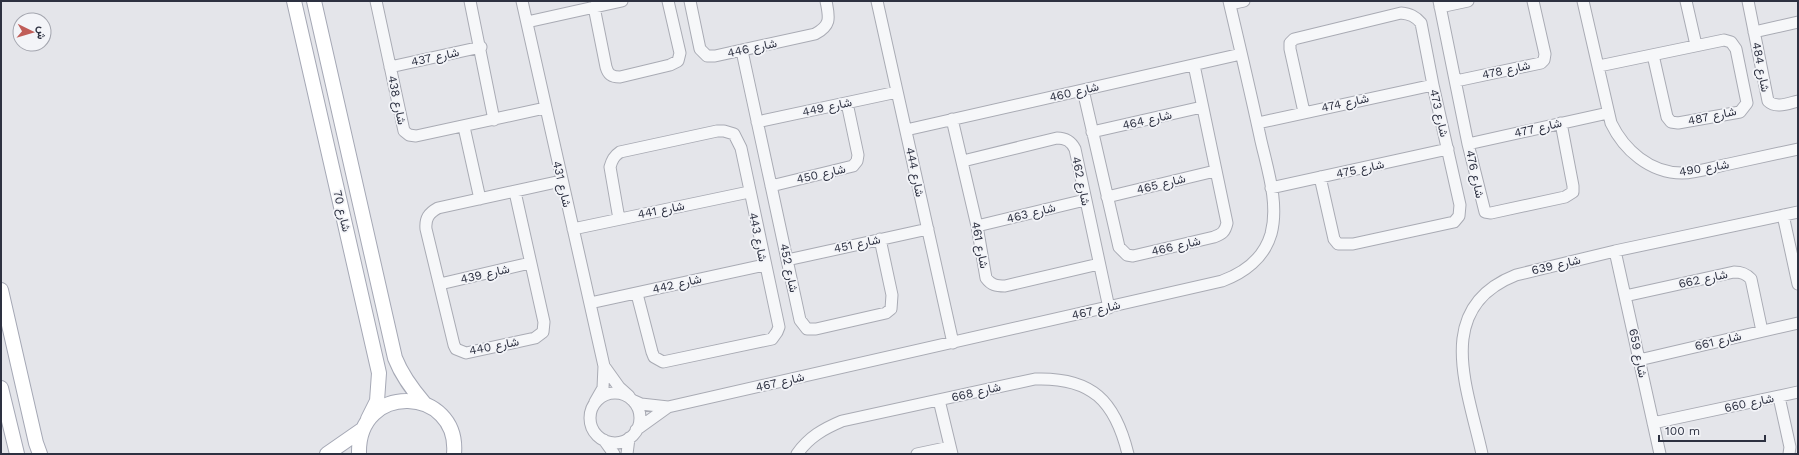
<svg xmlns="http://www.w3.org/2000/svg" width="1799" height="455" font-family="'Work Sans',Vazirmatn,sans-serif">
  <rect width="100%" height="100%" fill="#e4e5ea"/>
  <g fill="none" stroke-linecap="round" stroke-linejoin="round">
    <defs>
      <path id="minor" d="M376,1l28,130 5,4 7,1 129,-28
        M470,1l24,119
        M522,1l82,365 -1,22 -8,14
        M690,1l10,48 7,7h8l100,-22c17,-9 14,-17 11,-33
        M877,1l76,342
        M1439,1l29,143 17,68 6,1 74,-16 8,-5v-6l-12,-63
        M1583,1l28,122c13,27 39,50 71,50 15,0 32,-6 47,-9 23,-5 46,-10 69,-15
        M1686,1l10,44
        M1748,1l20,100c8,8 21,2 30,0
        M1230,4l14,-3
        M594,7l12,60c2,7 5,10 14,10l50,-12 8,-4 2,-8 -12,-52
        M1440,7l28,-6
        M527,22l95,-21
        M1754,32l44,-10
        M742,51l58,269 7,9h9l70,-16 5,-4 1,-14 -12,-56
        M1599,66l125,-26 7,2 5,7 11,54 -7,9 -62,11 -7,-1 -4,-5 -14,-62
        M390,67l91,-20
        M1456,81l85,-18 3,-3 1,-6 -12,-53
        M1083,90l36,157 8,8 6,1 81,-19c8,-3 11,-5 13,-14l-33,-158
        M1304,112l-14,-63v-6l4,-4 107,-26c9,1 14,3 20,10l12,62 27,120 -1,11 -5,6 -101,22h-15l-4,-5 -14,-62
        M952,119l25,107 9,52c5,7 10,8 19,8l94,-22
        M757,122l140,-30
        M1258,123l175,-38
        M464,127l16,72
        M906,130l335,-76
        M1092,132l110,-25
        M1468,144l140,-31
        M963,161l94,-23c9,0 14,3 18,11l34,159
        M771,186l82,-20 4,-5 1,-6 -11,-52
        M1271,188l177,-39
        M515,192l29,130 -1,10 -8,6 -69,15 -10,-4 -2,-4 -28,-116c-1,-11 3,-16 12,-21l123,-27
        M1107,197l108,-26
        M1783,215l15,69
        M619,219l-9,-52c2,-7 4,-11 10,-15l97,-21h7l10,3 7,14 38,179 -2,5 -5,7 -109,23 -9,-5 -2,-5 -15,-58
        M977,226l108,-26
        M573,229l176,-37
        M1615,251l45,203
        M787,260l141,-31
        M440,284l90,-21
        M1625,296l109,-24c8,0 12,2 17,7l11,52
        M590,303l174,-38
        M1639,360l159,-37
        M604,366l15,21 10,9
        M590 418a25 25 0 1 1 50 0a25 25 0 1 1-50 0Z
        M1779,397l11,50 -1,7
        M632,400l9,4 27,3 554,-126c22,-8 42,-23 49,-47 8,-30 -3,-63 -10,-93 -10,-47 -21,-93 -32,-140
        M939,400l13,54
        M1653,423l145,-31
        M636,430l32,-23
        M604,440l10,14
        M627,454l2,-16
        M797,454c12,-17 26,-25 45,-33l193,-42c57,-2 80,22 93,75
        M917,454l33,-7
        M1482,454c-14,-65 -50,-146 34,-179l99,-24 183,-39"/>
      <path id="major" d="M294,1l85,372 -2,28 -9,18
        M314,1l81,357c7,18 17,31 29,45
        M1,290l35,153 4,11
        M1,388l16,66
        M327,454l36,-25
        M359,454c-2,-73 101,-68 95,0"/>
    </defs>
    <!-- minor casing -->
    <use href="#minor" stroke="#a9abb4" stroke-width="13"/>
    <!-- major casing -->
    <use href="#major" stroke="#a5a8b5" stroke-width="16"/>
    <!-- minor -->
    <use href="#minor" stroke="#f6f7f9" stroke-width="11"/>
    <!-- major -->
    <use href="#major" stroke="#fff" stroke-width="14"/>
  </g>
  <g text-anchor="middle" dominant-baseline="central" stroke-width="3.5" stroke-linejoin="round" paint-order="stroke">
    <!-- street labels -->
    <g font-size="12" fill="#2d3141" stroke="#f3f4f8">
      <text transform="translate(752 48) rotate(-12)">شارع 446</text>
      <text transform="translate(435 57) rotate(-12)">شارع 437</text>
      <text transform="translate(1761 67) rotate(79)">شارع 484</text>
      <text transform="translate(1506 70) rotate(-12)">شارع 478</text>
      <text transform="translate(1074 92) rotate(-13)">شارع 460</text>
      <text transform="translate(397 100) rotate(78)">شارع 438</text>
      <text transform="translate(1345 103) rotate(-12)">شارع 474</text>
      <text transform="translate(827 107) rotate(-12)">شارع 449</text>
      <text transform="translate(1439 113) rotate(77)">شارع 473</text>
      <text transform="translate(1712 116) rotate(-12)">شارع 487</text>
      <text transform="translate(1147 120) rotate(-13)">شارع 464</text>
      <text transform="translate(1538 128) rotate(-13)">شارع 477</text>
      <text transform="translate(1704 168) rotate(-9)">شارع 490</text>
      <text transform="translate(1360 169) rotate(-12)">شارع 475</text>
      <text transform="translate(915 172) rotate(78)">شارع 444</text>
      <text transform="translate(821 174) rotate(-13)">شارع 450</text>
      <text transform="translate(1475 174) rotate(78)">شارع 476</text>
      <text transform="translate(1081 181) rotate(78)">شارع 462</text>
      <text transform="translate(562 184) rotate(77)">شارع 431</text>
      <text transform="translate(1161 184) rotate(-14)">شارع 465</text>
      <text transform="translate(661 210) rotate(-11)">شارع 441</text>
      <text transform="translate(342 211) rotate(77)">شارع 70</text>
      <text transform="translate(1031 213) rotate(-14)">شارع 463</text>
      <text transform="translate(758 237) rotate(78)">شارع 443</text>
      <text transform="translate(857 244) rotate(-12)">شارع 451</text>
      <text transform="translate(980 245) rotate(79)">شارع 461</text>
      <text transform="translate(1176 246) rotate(-13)">شارع 466</text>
      <text transform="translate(1556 265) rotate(-13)">شارع 639</text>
      <text transform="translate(789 268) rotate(78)">شارع 452</text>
      <text transform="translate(485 274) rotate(-13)">شارع 439</text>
      <text transform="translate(1703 279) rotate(-12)">شارع 662</text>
      <text transform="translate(677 284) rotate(-13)">شارع 442</text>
      <text transform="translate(1096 310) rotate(-13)">شارع 467</text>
      <text transform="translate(1718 341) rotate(-13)">شارع 661</text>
      <text transform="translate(494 346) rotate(-11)">شارع 440</text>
      <text transform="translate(1638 353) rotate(78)">شارع 659</text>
      <text transform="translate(780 382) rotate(-13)">شارع 467</text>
      <text transform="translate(976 392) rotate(-13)">شارع 668</text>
      <text transform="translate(1749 403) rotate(-12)">شارع 660</text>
    </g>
  </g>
  <!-- border -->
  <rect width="1799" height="455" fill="none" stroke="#2d3141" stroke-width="4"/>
  <!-- north arrow -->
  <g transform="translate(32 32) rotate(95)"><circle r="19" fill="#f3f4f8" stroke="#a4a6af"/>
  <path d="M0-3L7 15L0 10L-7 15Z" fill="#c05d58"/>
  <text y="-6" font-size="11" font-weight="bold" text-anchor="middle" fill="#2d3141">ش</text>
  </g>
  <!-- scale -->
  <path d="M1659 435v6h106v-6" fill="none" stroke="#2d3141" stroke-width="2"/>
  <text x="1665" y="435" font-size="12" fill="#2d3141" stroke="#f3f4f8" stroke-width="3" paint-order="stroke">100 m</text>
</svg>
